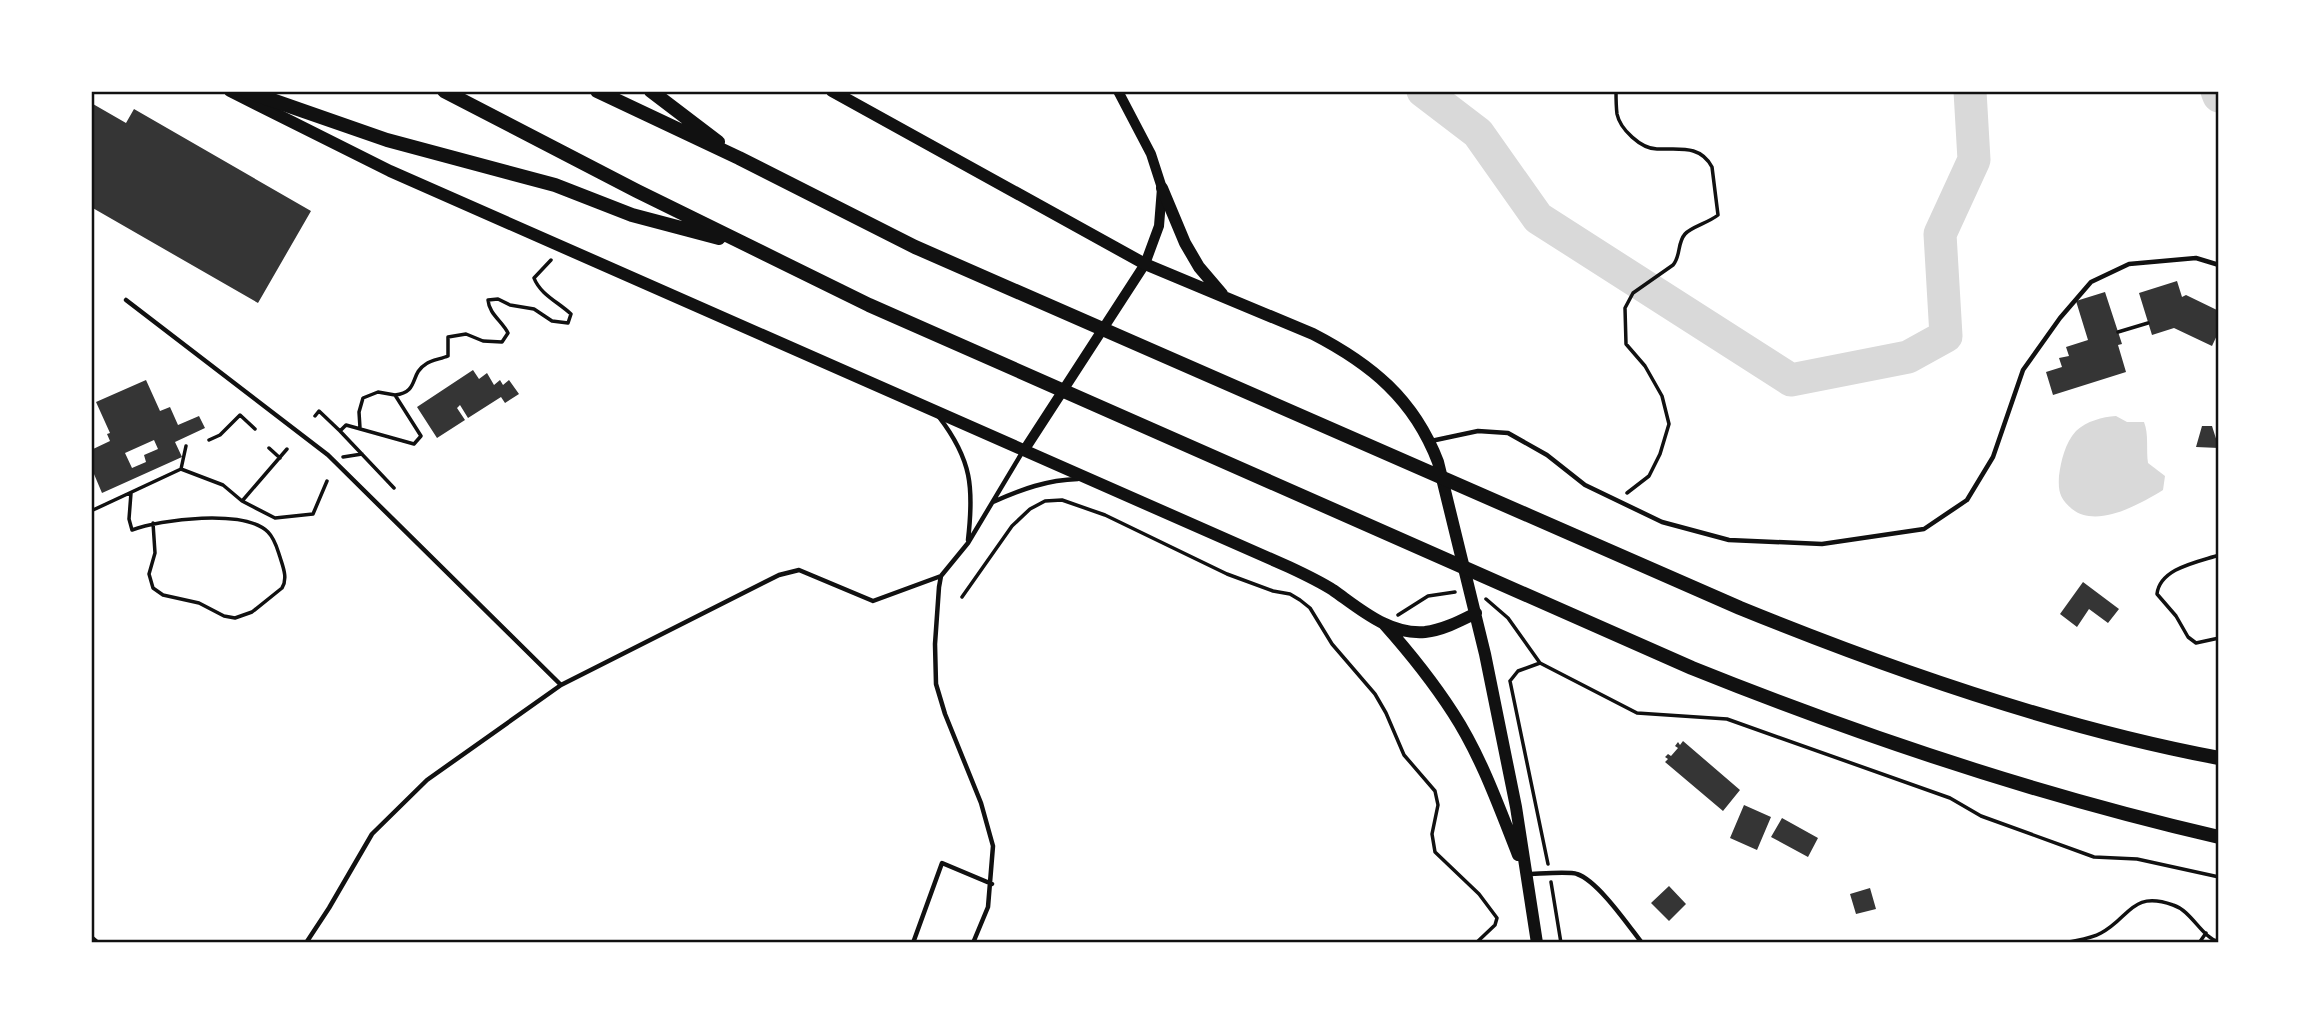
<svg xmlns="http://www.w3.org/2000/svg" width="2310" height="1034" font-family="'PT Serif',serif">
  <rect width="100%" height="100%" fill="#fff"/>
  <!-- water -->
  <path fill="#d9d9d9" d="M2116,416l11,6h17c5,12 2,28 4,41l17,13 -2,14c-23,14 -66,39 -91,19 -12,-10 -14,-17 -13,-33 2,-15 6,-33 17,-45 11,-10 26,-14 40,-15z"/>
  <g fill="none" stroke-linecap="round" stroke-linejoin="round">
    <!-- river -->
    <path stroke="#d9d9d9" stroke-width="33" d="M1423,91l55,42 60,85 253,162 117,-23 38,-21 -6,-102 34,-74 -4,-69
      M2217,91l2,5"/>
  </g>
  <!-- building -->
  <path fill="#353535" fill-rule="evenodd" d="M93,104l33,19 8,-14 177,102 -53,92 -167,-96v-99z
    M2177,281l5,16 4,-2 33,16v20l-7,15 -38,-18 -22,7 -13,-42z
    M2105,292l17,52 -4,1 8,27 -73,23 -7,-23 16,-5 -3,-9 10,-2 -3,-9 22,-7 -12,-39z
    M473,370l6,9 8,-6 7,12 6,-5 3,5 6,-5 10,14 -14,9 -4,-6 -33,21 -8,-13 -3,3 8,12 -28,18 -20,-31z
    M146,380l14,31 10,-4 8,18 21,-9 6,12 -30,14 7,15 -80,36 -11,-26v-17l19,-9 -3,-7 3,-1 -14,-31zM154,440l4,9 -14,6 2,7 -14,6 -7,-15z
    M2202,426h10l7,22 -23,-1z
    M2083,582l36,27 -11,14 -19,-14 -12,18 -17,-13z
    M1683,741l57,49 -17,21 -58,-49 3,-3 -3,-2 3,-3 3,2 7,-8 -3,-2 3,-4 2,3z
    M1744,805l27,12 -14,33 -27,-12z
    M1782,818l36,20 -10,19 -37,-20z
    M1669,886l17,18 -17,17 -18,-18z
    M1870,888l6,21 -20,5 -6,-20z"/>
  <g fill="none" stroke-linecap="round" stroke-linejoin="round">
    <!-- path -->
    <path stroke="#111" stroke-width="3.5" d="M1616,91c0,7 0,15 1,23 3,15 24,35 40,35 21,1 43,-5 55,18l6,48c-10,8 -27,12 -33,19 -8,9 -4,22 -12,31l-40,28 -8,15 1,36 19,22 17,30 7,28 -9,30 -11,22 -22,17
      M2118,332l30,-9
      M315,416l4,-5 21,20 6,-6 68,19 7,-8 -26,-41c25,-3 14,-21 31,-31 5,-4 15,-5 22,-8v-19l18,-3 17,7 19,1 6,-9c-6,-12 -19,-19 -20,-33l10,-1 12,6 24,4 18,12 16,2 3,-9c-13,-12 -31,-20 -37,-36l17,-18
      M360,428l-1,-16 4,-14 15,-6 17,3
      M340,431l54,57
      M209,440l11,-5 20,-20 15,14
      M269,448l11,10
      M343,457l19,-3
      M181,469l42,16 19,16 33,17 38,-4 14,-33
      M131,493l-2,26 3,11c28,-11 113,-21 136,2 7,7 9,16 12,25 3,10 8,21 2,31l-30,24 -17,6 -11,-2 -25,-13 -36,-8 -10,-7 -4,-14 6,-21 -2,-30
      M243,500l44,-51
      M91,509l2,1 88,-41 5,-23
      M2219,555c-21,7 -59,13 -62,39l19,22 12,21 8,6 23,-5
      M962,597l50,-71 18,-17 15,-8 17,-1 43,15 122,59 46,17 17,3 10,6 10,8 22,36 43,50 11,19 18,42 31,36 3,14 -6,29 3,18 44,42 18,24 -2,7 -19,18
      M1486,599l22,19 32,45 97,50 90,6 223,79 31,18 113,41 43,2 82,18
      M1398,615l30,-19 27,-4
      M1510,681l38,183
      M1510,681l8,-10 22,-8
      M1551,882l10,61
      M2064,943c12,-3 27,-4 37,-10 29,-15 30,-43 72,-28 19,6 28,32 46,37
      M2199,943l7,-10"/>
    <!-- service -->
    <path stroke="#111" stroke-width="4.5" d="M126,300l202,155 233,230
      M939,417c33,43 35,71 29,123
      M1431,441l47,-10 30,2 39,22 38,30 77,37 67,18 93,4 102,-15 43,-29 26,-43 30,-87 37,-52 31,-36 38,-18 67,-6 23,7
      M993,502c29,-13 54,-22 85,-23
      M1526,874c11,0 43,-3 51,0 21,7 51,51 65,69
      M91,937l7,6
      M306,943l23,-35 43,-74 55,-54 134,-95 218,-110 20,-5 74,31 68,-25
      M913,943l29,-80 50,21
      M973,943l15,-36 5,-61 -12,-43 -36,-89 -9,-30 -1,-40 4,-57 2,-11 27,-33 55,-92"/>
    <!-- tertiary -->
    <path stroke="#111" stroke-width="10" d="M1025,449l120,-185 14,-38 3,-38 -11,-34 -33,-63"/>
    <!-- secondary -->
    <path stroke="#111" stroke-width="12" d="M230,91l160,80 899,396c15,7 30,14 44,23 27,19 56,45 92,42 18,-2 35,-11 51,-19
      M832,91l313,173 168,70c58,30 101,65 125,128l47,192 31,153 21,136
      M1162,188l23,55 14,24 23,27
      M1384,624c25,28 49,58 69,89 28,43 46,94 65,142"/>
    <!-- motorway -->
    <path stroke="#111" stroke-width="14" d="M246,91l141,49 168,45 77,30 87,23
      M444,91l193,100 232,114 823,363c174,70 345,127 527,169
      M597,91l142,67 176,89 825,361c152,62 318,120 479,150
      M651,91l67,51"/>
  </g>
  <!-- border -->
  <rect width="2310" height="1034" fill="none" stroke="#ffffff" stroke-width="186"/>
  <rect x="93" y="93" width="2124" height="848" fill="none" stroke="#111" stroke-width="2.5"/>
</svg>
